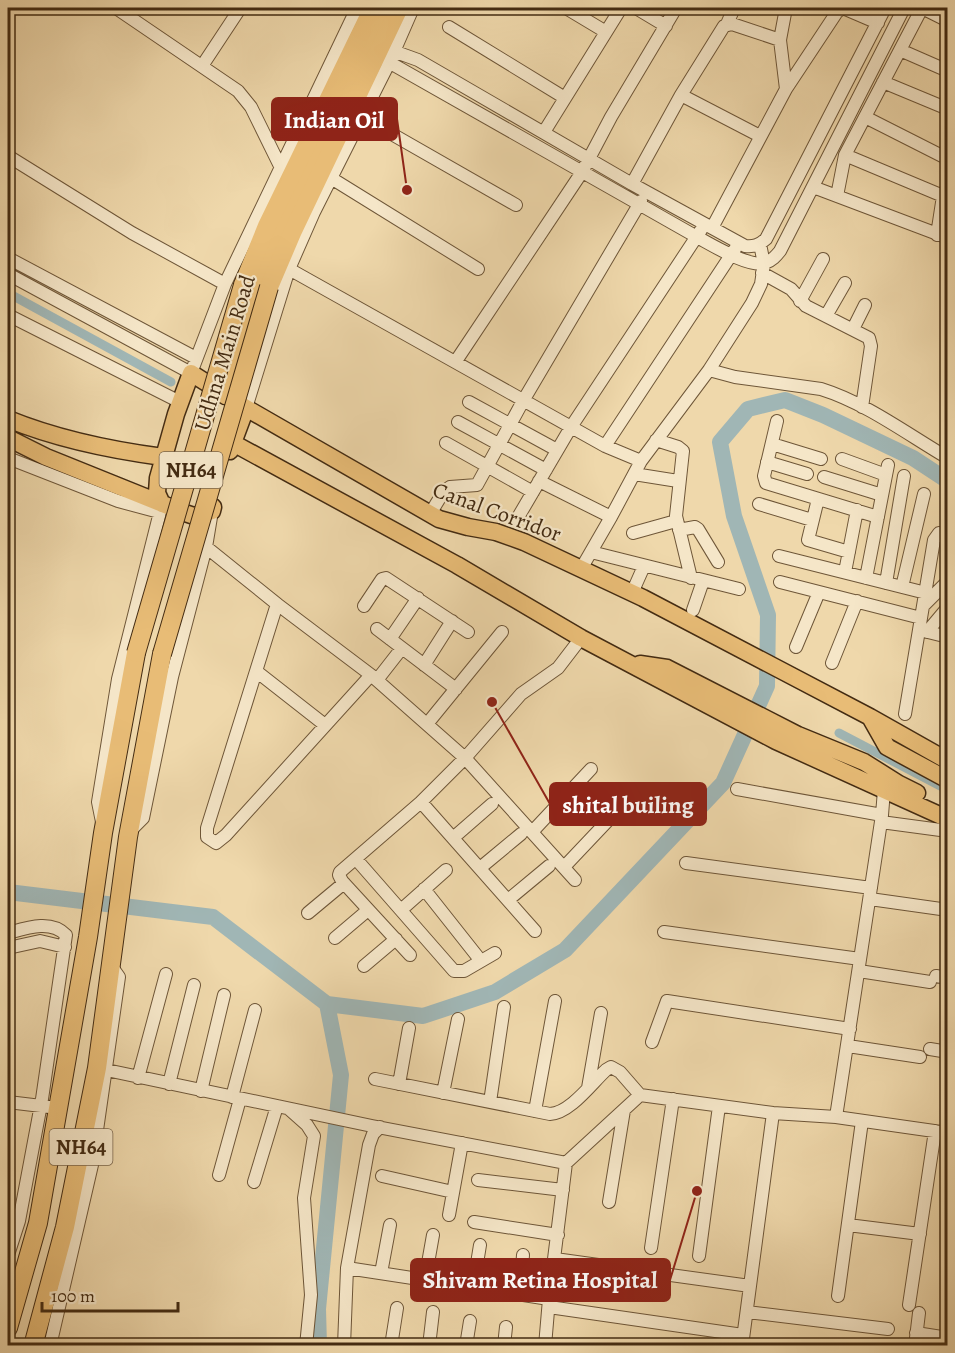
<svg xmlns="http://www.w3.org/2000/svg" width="955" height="1353" font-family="Alegreya,serif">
  <rect width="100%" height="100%" fill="#efd8ab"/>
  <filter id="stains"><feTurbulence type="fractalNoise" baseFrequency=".00333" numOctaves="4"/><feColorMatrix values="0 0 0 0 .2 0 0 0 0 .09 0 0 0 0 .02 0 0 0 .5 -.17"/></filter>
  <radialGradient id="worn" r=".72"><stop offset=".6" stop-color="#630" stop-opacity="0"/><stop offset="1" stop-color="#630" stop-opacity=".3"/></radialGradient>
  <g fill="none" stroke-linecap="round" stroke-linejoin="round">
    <!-- canal -->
    <path stroke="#a0b6b5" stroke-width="9" d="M8,293l163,89
      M839,733l109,57"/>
    <!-- river -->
    <path stroke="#a0b6b5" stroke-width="16" d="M8,892l205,25 114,87 14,71 -23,234 1,37
      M327,1004l96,12 72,-24 70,-42 158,-167 44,-97 1,-71 -34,-99 -14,-74 28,-33 37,-9 38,15 90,43 35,23"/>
    <defs>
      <path id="minor" d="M116,8l122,83 13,16 30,61
        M566,8l40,24
        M636,8l30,18
        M786,8l-6,32 6,49
        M843,8l35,15
        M922,8l26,13
        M727,24l7,-16
        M449,27l116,71
        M382,47l36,13 214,124 113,62c9,1 14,-1 21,-7l119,-231
        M900,50l48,21
        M378,56l319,181c15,8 52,31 68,26 7,-2 11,-7 15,-12l124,-243
        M202,66l37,-56
        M883,82l65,27
        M681,95l79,41
        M362,117l154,88
        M865,117l83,42
        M544,132l77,-124
        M845,155l98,41
        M8,156l124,77 93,51
        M331,178l147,91
        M632,184l49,-89 43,-69 8,-2 48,16
        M813,187l135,51
        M837,196l8,-41 77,-147
        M712,228l74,-139 51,-77 6,-4
        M937,235l6,-39 5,-10
        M8,258l188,100
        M289,269l316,177 36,15
        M762,273l29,16 15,17 63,32 2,8 -9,61
        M8,274l183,99 34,-89 132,-276
        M800,301l23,-42
        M8,315l172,87
        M826,316l19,-33
        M853,329l12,-24
        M456,361l126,-189 29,-55 65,-109
        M709,370l26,7 86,12c45,14 86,45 127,69
        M469,402l88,48
        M246,408l43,-139 25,-57 75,-149 24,-55
        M777,421l-13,55 2,7 112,34
        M458,422l88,48
        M656,440l22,7 5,4 -7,65 15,62
        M446,443l87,49
        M772,444l49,15
        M605,446l130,-197
        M8,458l110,43 41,11
        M842,459l44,16
        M767,462l40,12
        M634,474l44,7
        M824,477l58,18
        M539,481l72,36
        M818,499l-10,41 41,12
        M759,504l53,16
        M430,514l14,-23 6,-4 27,-2 46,-84 118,-200
        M517,519l54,-92 130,-197
        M679,530l16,-3 3,2 20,33
        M633,533l43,-12
        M206,547l71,57 94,71 94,83 110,122
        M591,552l148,37
        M779,556l147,37
        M581,569l30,-52 30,-56 68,-91 43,-67 9,-19 3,-20 -4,-20
        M845,572l12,-62
        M866,578l22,-113
        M780,582l141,36
        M886,583l18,-107
        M902,587l22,-93
        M632,593l12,-27
        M277,604l-70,224v9l9,6 10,-8 145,-160
        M924,605l24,-24
        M364,606l18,-27 4,-1 82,54
        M693,610l10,-29
        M377,629l79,60
        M920,630l28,7
        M927,632l21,-25
        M390,639l28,-41
        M796,647l23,-55
        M832,663l25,-62
        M424,665l28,-44
        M256,671l69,54
        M377,680l25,-32
        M905,714l29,-174 5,-7 9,3
        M427,724l75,-92
        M737,789l145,26
        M421,802l114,129
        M102,822l-4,-20 20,-123 44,-175
        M881,822l67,9
        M129,832l14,-14 29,-141 34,-130 6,-36
        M532,832l59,-63
        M453,838l39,-34
        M356,859l98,112h10l31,-18
        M686,863l185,25
        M564,867l53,-56
        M480,868l41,-34
        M424,889l57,72
        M870,899l78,11
        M508,900l41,-34
        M401,910l45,-40
        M308,913l36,-30
        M664,932l196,27
        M8,933c18,-5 43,-14 58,2l-24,164 -23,122 -11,34
        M335,938l33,-28
        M8,948l32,-7 25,6
        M410,955l-68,-74 -3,-6 1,-3 81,-70 44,-44 56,-64 37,-26 23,-30
        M364,966l32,-27
        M859,971l71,11
        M936,976l12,2
        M652,1042l15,-41 183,28
        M848,1046l72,11
        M930,1049l18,3
        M97,1068l275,58 194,37 74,-68 133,18 63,4 112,16
        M138,1078l28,-104
        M375,1079l175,35c20,-1 41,-30 56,-44l5,-3 9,5 20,23
        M169,1084l25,-99
        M399,1084l10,-56
        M588,1088l13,-75
        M201,1091l23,-96
        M443,1093l15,-74
        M232,1097l23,-87
        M8,1102l50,6
        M490,1102l14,-95
        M289,1109l18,16 7,11 -10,62 7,97 -5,51
        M535,1111l20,-110
        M836,1117l46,-302 2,-25
        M219,1175l21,-76
        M382,1176l71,16
        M478,1180l85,10
        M254,1182l23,-76
        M609,1202l15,-92
        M449,1215l13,-72
        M474,1222l84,13
        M848,1225l72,9
        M651,1248l22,-149
        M699,1256l20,-150
        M555,1259l195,27
        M347,1268l202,31
        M381,1273l9,-48
        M425,1280l8,-45
        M473,1288l7,-43
        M520,1295l3,-40
        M838,1296l24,-175
        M909,1305l26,-174
        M549,1307l194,28
        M747,1312l141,17
        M916,1333l32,5
        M365,1345l4,1
        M50,1346l42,-181 27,-188 -7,-10
        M344,1346l3,-78 22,-123 4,-11 7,-7
        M391,1346l6,-38
        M429,1346l4,-34
        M466,1346l4,-25
        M504,1346l2,-19
        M545,1346l4,-47 17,-136
        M742,1346l31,-233
        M915,1346l4,-33"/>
      <path id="major" d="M304,176l3,-11 60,-118 17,-39
        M225,396l38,-127 35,-75 19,-28
        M246,408l193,111 29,8 28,5 28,10 119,56 227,119 78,44
        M8,419c49,20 102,31 155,38
        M8,438l38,19 139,56 9,3 18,-5 1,-4
        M233,443l224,122 124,73 195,103 172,78
        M162,504l-5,-11 1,-15 18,-64 15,-41 55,35 -16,43
        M640,664l27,4 131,67 66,27 35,22 18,9
        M870,717l17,30 61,33"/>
      <path id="highway" d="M243,285l24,-59 106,-218
        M269,287l23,-54 107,-225
        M8,1328l30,-105 50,-286 15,-104 33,-180
        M33,1346l32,-119 32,-159 31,-231 34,-183"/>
    </defs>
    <!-- minor casing -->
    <use href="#minor" stroke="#6e5638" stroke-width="14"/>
    <!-- major casing -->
    <use href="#major" stroke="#432b12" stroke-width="19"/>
    <!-- highway casing -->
    <use href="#highway" stroke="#432b12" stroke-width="20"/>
    <!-- minor -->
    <use href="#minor" stroke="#f5e6c8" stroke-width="12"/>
    <!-- major -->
    <use href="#major" stroke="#e8bc76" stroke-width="16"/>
    <!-- highway -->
    <use href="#highway" stroke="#e8bc76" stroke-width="18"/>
    <defs>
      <path id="highway-bridge" d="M136,653l107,-368
        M162,654l107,-367"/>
    </defs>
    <!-- highway-bridge casing -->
    <use href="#highway-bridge" stroke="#432b12" stroke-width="20" stroke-linecap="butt"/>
    <!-- highway-bridge -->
    <use href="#highway-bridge" stroke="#e8bc76" stroke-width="18"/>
  </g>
  <g text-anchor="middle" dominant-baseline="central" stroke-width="4.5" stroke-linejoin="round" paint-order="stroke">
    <!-- shield labels -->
    <g fill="#f5e6c8" stroke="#786349" stroke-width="1.5">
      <rect x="159.5" y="452" width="63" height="36" rx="4.5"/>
      <rect x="49.5" y="1129" width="63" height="36" rx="4.5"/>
    </g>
    <g font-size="21" font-weight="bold" fill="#432b12">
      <text x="191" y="470">NH64</text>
      <text x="81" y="1147">NH64</text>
    </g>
    <!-- street labels -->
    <g font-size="22" fill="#432b12" stroke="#f5e6c8">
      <text transform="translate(225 353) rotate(-73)">Udhna Main Road</text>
      <text transform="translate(497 512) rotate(20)">Canal Corridor</text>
    </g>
  </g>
  <!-- callouts -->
  <path fill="none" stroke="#8f2418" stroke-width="2" d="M407 190L397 119M492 702L550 804M697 1191L670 1280"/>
  <g fill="#8f2418" stroke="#f5e6c8" stroke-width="2">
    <circle cx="407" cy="190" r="6"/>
    <circle cx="492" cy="702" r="6"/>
    <circle cx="697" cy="1191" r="6"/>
  </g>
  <g fill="#8f2418" stroke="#8f2418" stroke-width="2">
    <rect x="272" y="98" width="125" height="42" rx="6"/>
    <rect x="550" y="783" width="156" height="42" rx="6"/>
    <rect x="411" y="1259" width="259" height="42" rx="6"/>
  </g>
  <g font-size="24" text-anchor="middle" font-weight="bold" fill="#fff">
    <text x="334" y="128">Indian Oil</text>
    <text x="628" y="813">shital builing</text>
    <text x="540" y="1288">Shivam Retina Hospital</text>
  </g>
  <!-- margin -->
  <rect width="955" height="1353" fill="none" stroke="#efd8ab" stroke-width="30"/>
  <rect x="9" y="9" width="937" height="1335" fill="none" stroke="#432b12" stroke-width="3"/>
  <rect x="15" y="15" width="925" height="1323" fill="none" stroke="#432b12" stroke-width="1.5"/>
  <!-- scale -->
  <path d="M42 1302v9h136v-9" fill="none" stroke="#432b12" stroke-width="3"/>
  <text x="51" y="1302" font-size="18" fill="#432b12" stroke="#f5e6c8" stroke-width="4.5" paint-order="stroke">100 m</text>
  <rect width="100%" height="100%" filter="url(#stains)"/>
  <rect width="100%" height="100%" fill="url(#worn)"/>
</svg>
